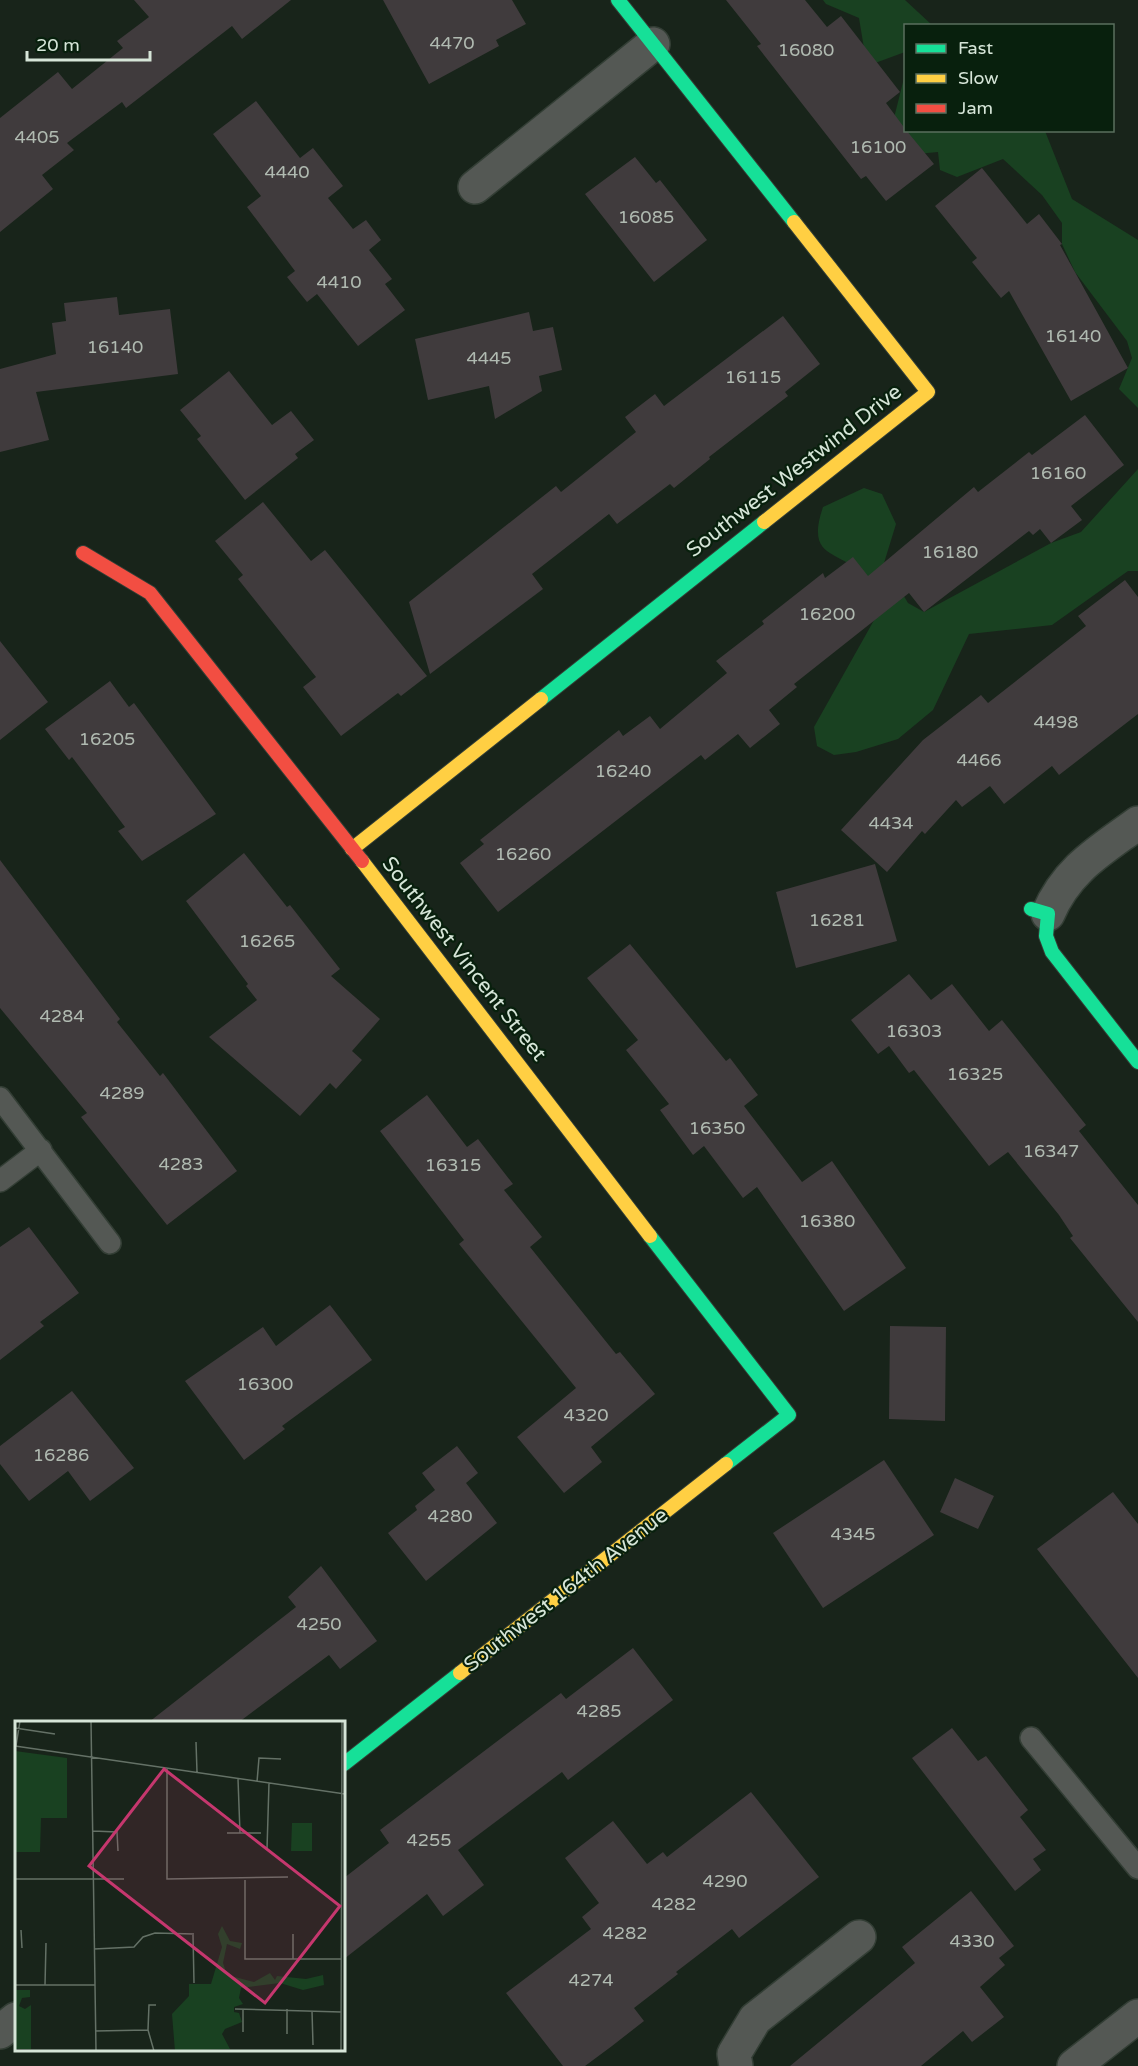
<svg xmlns="http://www.w3.org/2000/svg" width="1138" height="2066" font-family="'Varela Round',sans-serif">
  <rect width="100%" height="100%" fill="#18241a"/>
  <!-- green -->
  <path fill="#194121" d="M823,0h82l27,25 -26,1 -1,26 -38,14 -8,-48 -33,-14z
    M905,74l1,56 139,1 27,68 66,41v168l-19,-19 13,-31 -5,-17 -52,-69 -13,-28v-21l-20,-28 -39,-36 -46,18 -17,-7 -2,-18 -21,2 -27,-20z
    M1138,469v102h-10l-76,54 -83,9 -36,76 -35,29 -42,13 -22,3 -17,-9 -3,-19 68,-121c-5,-9 -10,-21 -17,-29 -26,-29 -60,-16 -42,-70l41,-19 18,6 14,30 -12,39 24,40 16,9 127,-69 30,-11z"/>
  <!-- building -->
  <path fill="#403b3d" d="M134,0h157l-49,39 -10,-13 -106,82 -4,-6 -55,41 7,7 -32,25 11,14 -53,43v-114l58,-46 14,17 51,-41 -6,-7 32,-24z
    M383,0h129l14,24 -30,16 3,6 -70,38z
    M726,0h79l22,27 14,-11 59,76 -14,11 20,27 28,34 -48,37 -20,-25 -5,3 -104,-133 4,-2z
    M256,101l44,57 13,-10 30,38 -15,12 25,31 13,-9 15,20 -12,10 23,29 -7,5 20,26 -47,36 -41,-52 -10,8 -20,-25 8,-6 -48,-64 14,-11 -48,-62z
    M635,157l21,26 4,-3 47,60 -53,42 -69,-88z
    M982,168l45,56 12,-10 23,30 -2,1 68,123 -57,33 -62,-110 -8,7 -29,-36 5,-4 -42,-52z
    M117,297l2,18 51,-6 8,65 -142,18 13,48 -49,12v-83l56,-15 -4,-31 14,-2 -2,-18z
    M529,312l4,19 20,-4 9,43 -23,6 3,15 -47,28 -6,-33 -61,14 -13,-61z
    M783,316l37,48 -35,28 3,4 -79,61 1,2 -36,29 -4,-4 -53,40 -8,-10 -77,60 11,15 -113,85 -21,-72 147,-116 5,6 75,-60 -11,-15 30,-23 9,12z
    M229,371l43,54 19,-14 23,29 -19,14 3,4 -53,42 -48,-61 4,-3 -21,-26z
    M1085,415l39,50 -53,41 11,14 -31,23 -11,-14 -7,6 -4,-4 -105,81 -15,-19 -115,91 3,3 -28,23 11,14 -30,24 -12,-14 -33,26 -4,-5 -203,157 -38,-49 24,-19 -4,-4 139,-110 4,6 27,-20 10,13 67,-56 -11,-12 48,-37 -2,-3 61,-48 2,5 28,-21 15,19 106,-89 4,5 51,-40 3,3z
    M263,502l48,59 14,-11 102,126 -26,20 -3,-3 -57,43 -38,-49 13,-10 -78,-98 5,-4 -28,-34z
    M1125,580l13,17v117l-79,61 -7,-9 -48,38 -14,-18 -28,21 -6,-7 -31,34 -3,-3 -35,41 -46,-42 82,-90 58,-45 7,8 98,-77 -8,-10z
    M0,641l48,61 -48,38z
    M110,681l19,26 5,-4 82,111 -74,47 -24,-30 7,-4 -53,-70 -3,3 -24,-31z
    M244,853l43,54 3,-2 50,64 -9,7 49,43 -28,32 10,9 -26,29 -6,-6 -30,33 -91,-79 48,-37 -11,-14 2,-2 -62,-83z
    M0,860l120,159 -3,3 43,54 3,-3 74,98 -70,54 -86,-108 6,-4 -87,-105z
    M875,864l22,77 -101,27 -20,-76z
    M630,944l96,117 4,-3 28,37 -14,11 58,76 30,-21 74,107 -62,43 -87,-124 -14,11 -39,-52 -11,9 -33,-45 9,-6 -43,-54 12,-10 -51,-62z
    M909,974l22,26 21,-16 37,47 13,-11 84,105 -7,6 59,74v117l-68,-84 3,-2 -14,-21 -51,-63 -19,14 -75,-96 -5,3 -20,-27 -11,8 -27,-34z
    M427,1095l40,52 11,-8 35,45 -9,6 38,47 -12,10 86,107 4,-2 35,42 -64,53 11,15 -38,31 -47,-56 59,-49 -117,-144 5,-4 -84,-109z
    M29,1227l50,66 -39,29 4,4 -44,34v-113z
    M330,1305l42,55 -90,66 3,3 -41,31 -59,-79 78,-54 13,19z
    M890,1326l56,1 -1,94 -56,-2z
    M72,1391l62,77 -44,33 -22,-30 -39,30 -29,-37v-18z
    M457,1446l21,27 -12,10 31,40 -71,58 -38,-48 29,-23 -2,-4 20,-16 -13,-17z
    M884,1460l50,75 -111,73 -50,-75z
    M955,1478l39,18 -16,33 -38,-17z
    M1113,1492l25,32v154l-101,-129z
    M321,1566l56,75 -37,28 -11,-14 -90,67h-90l147,-115 -8,-10z
    M633,1648l40,52 -105,80 -6,-8 -104,78 26,35 -41,31 -16,-22 -83,65v-81l45,-35 -9,-13 181,-137 5,6z
    M952,1728l26,33 8,-5 42,54 -8,7 26,33 -13,9 8,11 -26,21 -103,-133z
    M751,1792l68,85 -80,61 -7,-9 -56,43 2,2 -44,34 10,13 -32,25 -27,20h-22l-57,-73 85,-64 -9,-12 17,-14 -34,-45 48,-37 34,43 16,-12 4,5z
    M971,1891l43,55 -15,12 6,7 -25,22 24,30 -32,25 -9,-11 -42,35h-131l125,-103 -13,-16z"/>
  <g fill="none" stroke-linecap="round" stroke-linejoin="round">
    <defs>
      <path id="lane" d="M0,1098l110,145
        M0,1181l41,-31
        M1031,1738l107,130"/>
      <path id="street" d="M475,187l178,-143
        M1048,914c19,-45 52,-63 90,-91
        M0,2032l16,-13
        M736,2066l-2,-12 21,-35 104,-82
        M1074,2066l64,-50"/>
      <path id="fast" d="M618,0l176,222
        M541,699l223,-177
        M1031,909l17,5 -2,22 6,16 86,110
        M650,1236l139,179 -63,49
        M344,1764l116,-91"/>
      <path id="slow" d="M764,522l164,-130 -134,-170
        M352,849l189,-150
        M362,861l288,375
        M460,1673l266,-209"/>
      <path id="jam" d="M83,553l67,40 212,268"/>
    </defs>
    <!-- lane casing -->
    <use href="#lane" stroke="#333e35" stroke-width="24"/>
    <!-- street casing -->
    <use href="#street" stroke="#333e35" stroke-width="36"/>
    <!-- fast casing -->
    <use href="#fast" stroke="#333e35" stroke-width="16"/>
    <!-- slow casing -->
    <use href="#slow" stroke="#333e35" stroke-width="16"/>
    <!-- jam casing -->
    <use href="#jam" stroke="#333e35" stroke-width="16"/>
    <!-- lane -->
    <use href="#lane" stroke="#545854" stroke-width="21"/>
    <!-- street -->
    <use href="#street" stroke="#545854" stroke-width="33"/>
    <!-- fast -->
    <use href="#fast" stroke="#16e098" stroke-width="14"/>
    <!-- slow -->
    <use href="#slow" stroke="#ffcf43" stroke-width="14"/>
    <!-- jam -->
    <use href="#jam" stroke="#f24e42" stroke-width="14"/>
  </g>
  <g text-anchor="middle" dominant-baseline="central" stroke-width="4.5" stroke-linejoin="round" paint-order="stroke">
    <!-- number labels -->
    <g font-size="18" fill="#b0bab1">
      <text x="452" y="43">4470</text>
      <text x="806" y="50">16080</text>
      <text x="37" y="137">4405</text>
      <text x="878" y="147">16100</text>
      <text x="287" y="172">4440</text>
      <text x="646" y="217">16085</text>
      <text x="339" y="282">4410</text>
      <text x="1073" y="336">16140</text>
      <text x="115" y="347">16140</text>
      <text x="489" y="358">4445</text>
      <text x="753" y="377">16115</text>
      <text x="1058" y="473">16160</text>
      <text x="950" y="552">16180</text>
      <text x="827" y="614">16200</text>
      <text x="1056" y="722">4498</text>
      <text x="107" y="739">16205</text>
      <text x="979" y="760">4466</text>
      <text x="623" y="771">16240</text>
      <text x="891" y="823">4434</text>
      <text x="523" y="854">16260</text>
      <text x="837" y="920">16281</text>
      <text x="267" y="941">16265</text>
      <text x="62" y="1016">4284</text>
      <text x="914" y="1031">16303</text>
      <text x="975" y="1074">16325</text>
      <text x="122" y="1093">4289</text>
      <text x="717" y="1128">16350</text>
      <text x="1051" y="1151">16347</text>
      <text x="181" y="1164">4283</text>
      <text x="453" y="1165">16315</text>
      <text x="827" y="1221">16380</text>
      <text x="265" y="1384">16300</text>
      <text x="586" y="1415">4320</text>
      <text x="61" y="1455">16286</text>
      <text x="450" y="1516">4280</text>
      <text x="853" y="1534">4345</text>
      <text x="319" y="1624">4250</text>
      <text x="599" y="1711">4285</text>
      <text x="429" y="1840">4255</text>
      <text x="725" y="1881">4290</text>
      <text x="674" y="1904">4282</text>
      <text x="625" y="1933">4282</text>
      <text x="972" y="1941">4330</text>
      <text x="591" y="1980">4274</text>
    </g>
    <!-- street labels -->
    <g font-size="21" fill="#d6e5d8" stroke="#08200d">
      <text transform="translate(794 471) rotate(-38)">Southwest Westwind Drive</text>
      <text transform="translate(464 959) rotate(52)">Southwest Vincent Street</text>
      <text transform="translate(566 1590) rotate(-38)">Southwest 164th Avenue</text>
    </g>
  </g>
  <!-- overview -->
  <g transform="translate(15 1721)">
    <rect width="330" height="330" fill="#18241a"/>
    <path d="M0,30l52,7v60h-26l-1,34h-25zM277,102h20v28h-21zM207,205l8,15 12,2 -2,6 -13,-5 -4,19 4,12 27,7 16,-9 5,7 2,-4 29,3 17,-4 1,10 -21,5 -23,-7 -39,5 -2,10 4,6 -9,3v5l5,1 3,9 -17,7 -3,5 8,15 -55,2 -3,-37 17,-18v-12h22l11,-37 -4,-13zM0,269h15v7l-8,1 -3,8 6,3 6,-4v44h-16z" fill="#194121"/>
    <path fill="none" stroke="#647166" stroke-width="1.5" d="M76,0l5,330M0,7l40,6M181,21l1,30M0,25l330,48M1,25l4,-25M152,47v111l121,-2M223,58l2,54M242,61l2,-24 22,1M78,110l24,1 1,19M212,112h34M252,128l2,-66M0,158h109M230,159v79h96M6,209l1,18M278,213v25M178,214l1,48M79,228l40,-2 9,-10 12,-4 39,1M0,264h80M30,264l1,-42M220,288l106,3M228,288v23M272,288v25M297,290l1,34M80,310l53,-1M139,330l-6,-21 1,-25h7M326,330l1,-330"/>
    <path fill="#c5376e" fill-opacity="0.15" stroke="#c5376e" stroke-width="3" d="M149,48l176,137 -75,97 -176,-137z"/>
    <rect width="330" height="330" fill="none" stroke="#d6e5d8" stroke-width="3"/>
  </g>
  <!-- legend -->
  <rect x="904" y="24" width="210" height="108" fill="#08200d" stroke="#5a6f5e" stroke-width="1.5"/>
  <rect x="916" y="44" width="30" height="9" fill="#16e098" stroke="#5a6f5e" stroke-width="1.5"/>
  <text x="958" y="54" font-size="18" fill="#d6e5d8">Fast</text>
  <rect x="916" y="74" width="30" height="9" fill="#ffcf43" stroke="#5a6f5e" stroke-width="1.5"/>
  <text x="958" y="84" font-size="18" fill="#d6e5d8">Slow</text>
  <rect x="916" y="104" width="30" height="9" fill="#f24e42" stroke="#5a6f5e" stroke-width="1.5"/>
  <text x="958" y="114" font-size="18" fill="#d6e5d8">Jam</text>
  <!-- scale -->
  <path d="M27 51v9h123v-9" fill="none" stroke="#d6e5d8" stroke-width="3"/>
  <text x="36" y="51" font-size="18" fill="#d6e5d8" stroke="#08200d" stroke-width="4.5" paint-order="stroke">20 m</text>
</svg>
